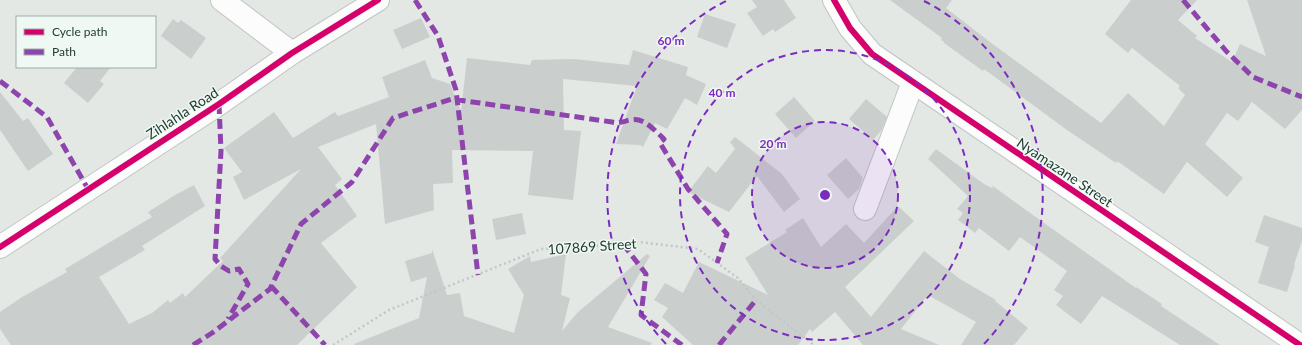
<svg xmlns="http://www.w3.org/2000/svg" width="1302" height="345" font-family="Lato,sans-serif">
  <rect width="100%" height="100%" fill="#e3e8e5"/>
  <!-- building -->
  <path fill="#cacfcd" d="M752,0h32l12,18 -21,14 -2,-3 -10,7 -16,-23 10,-6z
    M890,0h62l-6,8 44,34 111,81 27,-30 36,33 21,-31 -7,-7 2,-2 -48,-38 -4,5 -23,-19 26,-34h66l-19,20 19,16 -2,2 37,24 8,-18 26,12 -19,-56h55v110l-17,19 -33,-27 -14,19 -11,-8 -22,31 38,34 -16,19 -40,-35 -23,32 -47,-33 -1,2 -49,-33 -83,-61 -1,2 -39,-28v-1l-3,-2 1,-2z
    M705,14l31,10 -9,24 -30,-11z
    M421,18l9,19 -28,12 -9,-19z
    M173,19l5,4 3,-3 25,18 -15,21 -30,-23z
    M633,50l55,17 -2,8 20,9 -9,21 -12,-7 -18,31 -12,-6 -12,24 -3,-2 -24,-1 21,-58 -74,-7 1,51 17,1 -8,69 -45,-5 5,-44 -81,-1 1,33 -20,1 1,26 -49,14 -9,-100 -58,23 24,32 -7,6 22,31 -36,27 36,44 -60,58h-286l-11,-16v-17l22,-15 45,-25 -2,-3 87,-52 -4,-5 27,-17 19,-10 11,21 -63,40 3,4 -46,27 30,47 23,-11 16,-13 2,3 13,-10 2,4 38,-36 -3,-3 81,-89 -57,31 -11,-23 9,-5 -18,-24 50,-36 19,26 42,-26 3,4 51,-19 -7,-20 43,-17 7,18 18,6 11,27 6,-53 63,7 2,-5 42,-1 55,6z
    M77,67h34l-11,14 4,3 -16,19 -24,-20z
    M0,92l23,29 5,-3 25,36 -25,17 -28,-41z
    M794,97l21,24 -19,17 -21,-24z
    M866,99l21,18 -6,14 -8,9 -24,-21z
    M735,137l47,37 18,25 -16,13 -27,-36 -28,36 -41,-20 20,-26 8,7 19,-24 -5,-7z
    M936,149l48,35 8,4 1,-2 44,32 99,70v-1l26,17 -1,2 59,39h-40l-78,-49 -21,28 -25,-19 7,-9 -9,-6 13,-19 -47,-34 -11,14 -30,-23 -4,5 -17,-13 5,-7 -6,-4 11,-13 -40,-37z
    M846,158l17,20 -4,11 -11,10 -21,-24z
    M898,206l16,15 -69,66 26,30 53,-66 36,28 36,21 -1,1 33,27 -14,17h-53l15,-23 -48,-27 -27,34 38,16h-76l-28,-33 -23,20 -2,-3 -12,16h-105l-31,-28 6,-9 -14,-8 11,-17 18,10 16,-31 69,33 -23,-37 42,-26 -2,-2 18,-12 18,29 25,-23 18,19z
    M522,213l4,21 -30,6 -4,-21z
    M1264,215l38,13v13l-8,24h1l-8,27 -29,-9 11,-36 -14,-5z
    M432,249l15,46 13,-2 4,23 50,17 10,-38 -16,-26 22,-13 1,6 35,-8 -5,41 9,3 -8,33 15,-18 70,-59 3,2 -42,71 44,16 -1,2h-297v-1l65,-26 8,-41 -16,5 -6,-21 27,-8z"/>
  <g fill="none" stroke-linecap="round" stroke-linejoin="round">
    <defs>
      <path id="minor" d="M222,0l70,53
        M834,0l16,28 22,26 428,291
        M865,209l48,-127
        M0,247l219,-143 73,-51 86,-53"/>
    </defs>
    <!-- minor casing -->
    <use href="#minor" stroke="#c0c5c2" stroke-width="24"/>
    <!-- path -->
    <path stroke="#c0c8c5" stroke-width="2.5" stroke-dasharray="2 3" stroke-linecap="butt" d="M333,345l56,-35 152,-61 82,-5 16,-2 59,7 40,29 18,22 58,45"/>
    <!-- minor -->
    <use href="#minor" stroke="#fbfcfb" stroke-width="22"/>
    <!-- quiet -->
    <path stroke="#8e44ad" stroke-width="5" stroke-dasharray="10 5" stroke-linecap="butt" d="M415,0l23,36 18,54 22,185
      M1183,0l44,52 26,25 49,20
      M0,81l47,36 41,72
      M219,104l2,47 -6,108 6,7 8,5 10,-2 9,15 -20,35
      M623,244l23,30 -5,41 41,30
      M271,286l54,59
      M193,345l19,-12 58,-44 31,-65 51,-42 41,-64 59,-19 160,23c7,2 12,-1 19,-2 13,-3 24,11 33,19l-4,4 28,46 39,45 -10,29
      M719,345l37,-45"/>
    <defs>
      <path id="cycleway" d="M834,0l16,28 22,26 428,291
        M0,247l219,-143 73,-51 86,-53"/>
    </defs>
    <!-- cycleway casing -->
    <use href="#cycleway" stroke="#f0f8f3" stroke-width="8"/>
    <!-- cycleway -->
    <use href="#cycleway" stroke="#d6006c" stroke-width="6"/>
  </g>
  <!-- distance rings -->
  <circle cx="825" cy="195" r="73" fill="#7b2cbf" fill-opacity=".12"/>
  <g fill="none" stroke="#7b2cbf" stroke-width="2" stroke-dasharray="7 5">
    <circle cx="825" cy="195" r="73"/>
    <circle cx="825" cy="195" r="145"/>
    <path d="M666 344A218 218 0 0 1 726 1M924 1A218 218 0 0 1 984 344"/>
  </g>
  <g text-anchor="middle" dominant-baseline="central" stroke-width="3" stroke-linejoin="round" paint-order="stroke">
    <!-- street labels -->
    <g font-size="14" fill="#203c33" stroke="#f0f8f3">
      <text transform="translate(182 113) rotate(-33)">Zihlahla Road</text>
      <text transform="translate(1065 172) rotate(34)">Nyamazane Street</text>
      <text transform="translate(592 246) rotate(-4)">107869 Street</text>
    </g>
  </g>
  <circle cx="825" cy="195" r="6" fill="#7b2cbf" stroke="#f0f8f3" stroke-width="2"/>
  <g font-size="12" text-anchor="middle" font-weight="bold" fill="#7b2cbf" stroke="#f0f8f3" stroke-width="3" stroke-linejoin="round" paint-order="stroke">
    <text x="671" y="45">60 m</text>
    <text x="722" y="97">40 m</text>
    <text x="773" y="148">20 m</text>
  </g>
  <!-- legend -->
  <rect x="16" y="16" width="140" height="52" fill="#f0f8f3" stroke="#9dada6"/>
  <rect x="24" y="29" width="20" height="6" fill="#d6006c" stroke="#9dada6"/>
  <text x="52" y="36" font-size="12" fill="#203c33">Cycle path</text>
  <rect x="24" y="49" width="20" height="6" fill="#8e44ad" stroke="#9dada6"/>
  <text x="52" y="56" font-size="12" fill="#203c33">Path</text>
</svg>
